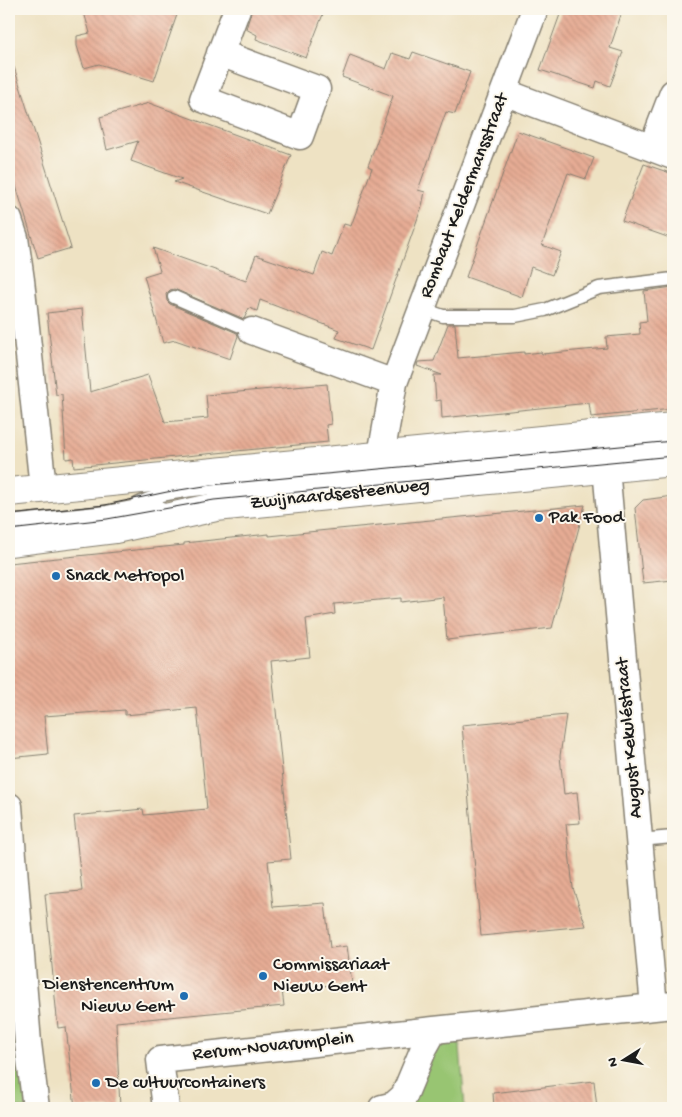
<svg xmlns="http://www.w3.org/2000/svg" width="682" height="1117" font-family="'Gochi Hand',sans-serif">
  <defs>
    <pattern id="building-back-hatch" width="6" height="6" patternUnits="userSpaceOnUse" patternTransform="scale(1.25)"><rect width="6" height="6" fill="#e6ac94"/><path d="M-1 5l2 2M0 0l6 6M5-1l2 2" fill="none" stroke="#c5937f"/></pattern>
  </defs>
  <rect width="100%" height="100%" fill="#fbf7ec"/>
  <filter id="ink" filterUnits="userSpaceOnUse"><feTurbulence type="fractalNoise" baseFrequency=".02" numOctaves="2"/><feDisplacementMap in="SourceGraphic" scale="10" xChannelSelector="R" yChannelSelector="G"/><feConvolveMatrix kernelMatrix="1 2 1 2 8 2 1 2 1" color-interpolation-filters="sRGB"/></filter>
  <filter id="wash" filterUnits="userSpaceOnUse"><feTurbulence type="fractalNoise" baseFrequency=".0096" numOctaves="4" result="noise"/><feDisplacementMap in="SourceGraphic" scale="20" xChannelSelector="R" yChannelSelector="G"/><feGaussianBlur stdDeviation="1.12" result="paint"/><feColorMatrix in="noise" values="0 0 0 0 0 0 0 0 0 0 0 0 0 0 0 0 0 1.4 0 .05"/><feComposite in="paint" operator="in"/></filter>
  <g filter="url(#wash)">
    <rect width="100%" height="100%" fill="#eee2c3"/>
    <!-- green -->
    <path fill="#98c572" stroke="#5a7047" d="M20,1025l7,83h-18v-82z
      M459,1035l6,73h-63l39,-70z"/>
    <g id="blocks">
      <!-- building -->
      <path fill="url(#building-back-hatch)" d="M83,9h96l-25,72 -55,-17 -15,4 -7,-22v-10l13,-3z
        M252,9h73l-19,49 -50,-19 1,-4 -11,-6z
        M562,9h61l-13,39 13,4 -13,34 -13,-5 -2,7 -55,-18z
        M413,52l57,20 -15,42 -9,-2 -28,78 7,2 -3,14 -51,144 -35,-12 3,-8 -79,-30 -3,11 -8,-3 -5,11 -70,-30 -4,1 -4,4 1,7 3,3 67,29 1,3 -8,23 -55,-19 -12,3 -19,-67 16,-5 -7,-23 93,33 10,-26 58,20 8,-23 10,4 12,-32 7,2 21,-58 -4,-2 25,-70 -51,-19 8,-22 36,14 6,-16 18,6z
        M14,67l57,181 -33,10 -29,-95v-95z
        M149,103l142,52 -24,59 -93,-32 8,-3 -51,-18 7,-20 -31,9 -7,-33z
        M518,131l76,27 -8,21 -18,-6 -26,72 19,7 -9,23 -21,-8 -9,30 -56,-20z
        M644,164l29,10v65l-51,-18z
        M673,287v122l-82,8 -2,-14 -147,15 -1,-18 -5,1 -2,-26h8l-25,-9 1,-4 16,-1 14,-37h7l3,34 66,-6v2l17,-2 1,2 65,-6 -1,-11 34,-3 -1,-12 8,-1 -3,-30z
        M82,309l8,83 58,-17 17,47 43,-4 -2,-23 121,-11 4,40 -5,1 2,17 -254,25 -1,-9 -7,1 -4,-65 -6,1 -9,-82z
        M673,496v84l-30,3 -8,-75 8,-8z
        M585,505l-33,123 -105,12 -4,-43 -42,5v-4l-67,6 1,10 -29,5 4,38 -39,4 20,198 -23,2 5,46 52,-4 5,45 17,-2 5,37 -70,7 2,16 -168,16 4,86h-45l-9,-81 -8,1 -13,-134 37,-3 -8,-75 69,-7 1,6 63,-6 -10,-101 -72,7v-5l-81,6 4,38 -39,4v-195l175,-18v-2l85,-9v2l49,-5z
        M566,715l-6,41 4,38 13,-2 3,31 -14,1 7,64 13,38 -105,10 -19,-211z
        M594,1081l3,27h-103l-1,-15z"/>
    </g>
  </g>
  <g filter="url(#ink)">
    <use href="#blocks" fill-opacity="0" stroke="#857f70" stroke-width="1"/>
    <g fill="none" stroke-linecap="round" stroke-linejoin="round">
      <defs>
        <path id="lane" d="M174,297l78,34
          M423,309l20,7h72l30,-6 54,-22 74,-9
          M133,507c19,-14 55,-16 78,-19l462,-44
          M9,522l98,-10 26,-5 11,2 15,-3
          M639,840l34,-3"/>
        <path id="street" d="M220,53l97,36 -17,47 -97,-37 34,-90
          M504,92l169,64
          M652,148l21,-55
          M9,220l6,18 6,42 22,208
          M252,331l142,52
          M603,434l51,573
          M381,455l13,-72 141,-374
          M9,806l19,237 8,65
          M434,1030l239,-25
          M166,1108l-6,-48 274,-30 -10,18 -20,48 -10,9 -12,3"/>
        <path id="secondary" d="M9,492l664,-65
          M9,542l106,-13 101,-22 457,-45"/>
      </defs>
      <!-- lane casing -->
      <use href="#lane" stroke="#857f70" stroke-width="15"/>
      <!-- street casing -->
      <use href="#street" stroke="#857f70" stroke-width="29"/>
      <!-- secondary casing -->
      <use href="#secondary" stroke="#857f70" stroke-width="30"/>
      <!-- lane -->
      <use href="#lane" stroke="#fff" stroke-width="12"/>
      <!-- street -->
      <use href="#street" stroke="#fff" stroke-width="26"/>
      <!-- secondary -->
      <use href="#secondary" stroke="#fff" stroke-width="28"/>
      <!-- tram -->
      <path stroke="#1c1c1c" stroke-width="1" d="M9,515l96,-10 62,-13 44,-7 462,-44
        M9,530l98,-11 107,-19 459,-44"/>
    </g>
  </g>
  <!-- markers -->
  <g fill="#1f6fb2" stroke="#fbf7ec" stroke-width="2">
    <circle cx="539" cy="518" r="5"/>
    <circle cx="56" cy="576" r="5"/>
    <circle cx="263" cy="976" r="5"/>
    <circle cx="184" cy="996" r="5"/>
    <circle cx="96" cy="1083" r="5"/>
  </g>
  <g text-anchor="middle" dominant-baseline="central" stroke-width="4" stroke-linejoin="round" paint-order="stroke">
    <!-- street labels -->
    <g font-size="19" fill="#1c1c1c" stroke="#fbf7ec">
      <text transform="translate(465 196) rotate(-69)">Rombaut Keldermansstraat</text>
      <text transform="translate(340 495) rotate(-6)">Zwijnaardsesteenweg</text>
      <text transform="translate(630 738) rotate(-95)">August Kekuléstraat</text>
      <text transform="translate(273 1047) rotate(-6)">Rerum-Novarumplein</text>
    </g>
    <!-- poi labels -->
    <g font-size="19" fill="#1c1c1c" stroke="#fbf7ec" text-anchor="start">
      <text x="549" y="518">Pak Food</text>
      <text x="66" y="576">Snack Metropol</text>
      <text x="273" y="965">Commissariaat<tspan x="273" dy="22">Nieuw Gent</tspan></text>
      <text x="174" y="985" text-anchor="end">Dienstencentrum<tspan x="174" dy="22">Nieuw Gent</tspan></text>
      <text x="106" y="1083">De cultuurcontainers</text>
    </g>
  </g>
  <!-- margin -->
  <rect width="682" height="1117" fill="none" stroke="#fbf7ec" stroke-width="30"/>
  <!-- north arrow -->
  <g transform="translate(624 1060) rotate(259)" stroke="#fbf7ec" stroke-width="4" paint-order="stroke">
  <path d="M0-4L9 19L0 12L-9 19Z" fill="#1c1c1c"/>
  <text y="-8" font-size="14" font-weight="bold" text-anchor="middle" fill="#1c1c1c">N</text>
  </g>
</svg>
